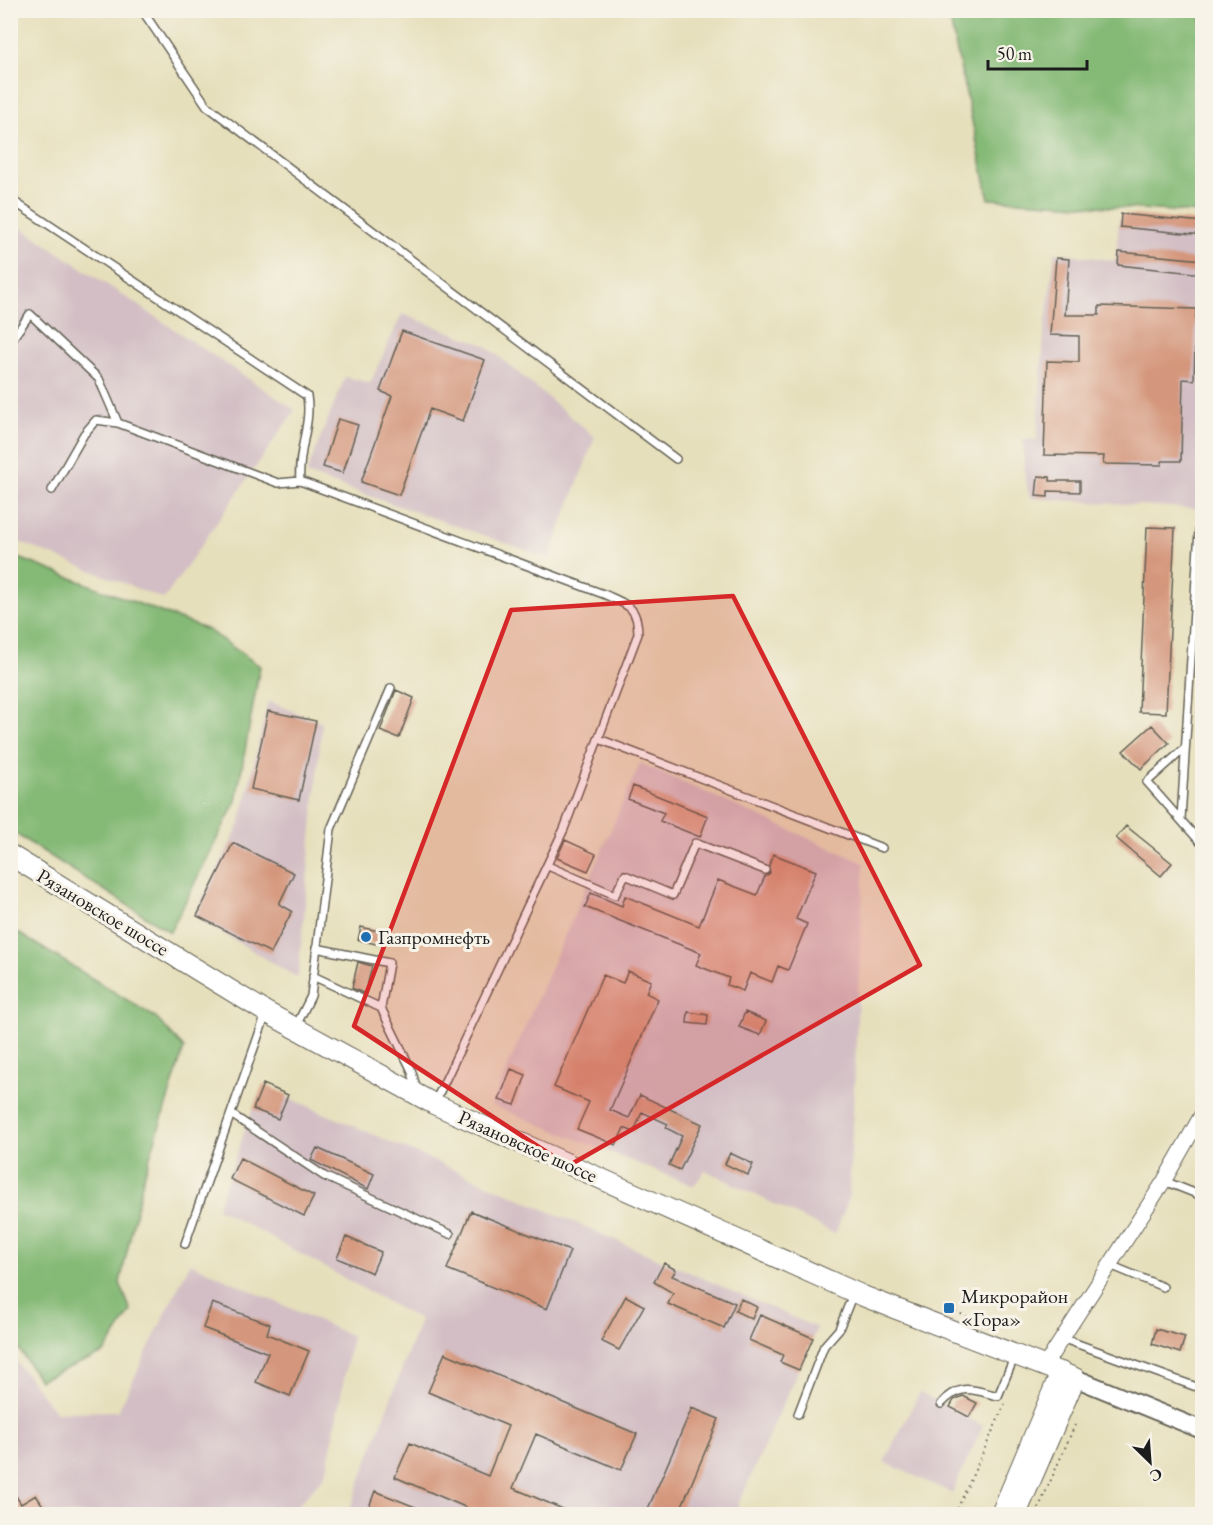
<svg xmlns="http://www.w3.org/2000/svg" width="1213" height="1525" font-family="'EB Garamond',serif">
  <rect width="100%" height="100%" fill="#f7f3e8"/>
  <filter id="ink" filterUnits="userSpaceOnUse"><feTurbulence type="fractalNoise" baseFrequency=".0167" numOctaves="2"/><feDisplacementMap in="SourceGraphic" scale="12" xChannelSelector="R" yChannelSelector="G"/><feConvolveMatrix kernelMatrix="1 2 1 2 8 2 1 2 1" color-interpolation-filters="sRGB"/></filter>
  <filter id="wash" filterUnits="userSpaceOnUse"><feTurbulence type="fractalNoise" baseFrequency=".008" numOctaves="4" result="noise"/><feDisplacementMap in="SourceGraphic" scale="24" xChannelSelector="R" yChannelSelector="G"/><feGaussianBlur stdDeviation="1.35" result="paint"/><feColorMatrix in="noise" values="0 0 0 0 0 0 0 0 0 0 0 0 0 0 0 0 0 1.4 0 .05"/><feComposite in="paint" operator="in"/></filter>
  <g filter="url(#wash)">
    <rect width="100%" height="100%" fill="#e6dfbb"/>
    <!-- industrial -->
    <path fill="#d2bec4" d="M1119,219l83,6 -1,284 -171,-11 -5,-20 -2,-39 14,1 7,-104 11,-84 61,9z
      M10,220l285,190 -131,189 -153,-60z
      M402,314l83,31 110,92 -46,121 -243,-84 39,-97 25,6z
      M268,701l54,22 -24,255 -104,-62 46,-92z
      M640,763l224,100 -15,335 -14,36 -130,-64 -11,16 -203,-81z
      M264,1087l553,241 -83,186h-386l72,-194 -203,-112 36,-99z
      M190,1263l162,73 -26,138 -36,40h-279l-1,-160 46,58 62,-1z
      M920,1392l63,34 -31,67 -68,-31z"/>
    <!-- forest -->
    <path fill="#84b976" stroke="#506a49" stroke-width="1.5" d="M948,11h254v202l-213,-14z
      M11,555l197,75 52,36 -24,135 -66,131 -159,-101z
      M10,928l145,89 29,31 -41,131 -23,104 11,28 -27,42 -65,27 -28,-43z"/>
    <g id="blocks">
      <!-- building -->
      <path fill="#d4967c" d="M1121,214l82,8v13l-83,-8z
        M1119,252l84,8v14l-85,-9z
        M1056,258l13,1 -4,56h34v-9l97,3 -2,71 -11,-1 -2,82h-19v4l-59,-1 1,-8 -60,-1 3,-94 32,1v-26l-29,-1z
        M402,331l83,29 -22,61 -33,-12 -31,86 -38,-13 31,-86 -12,-5z
        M338,419l20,6 -15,48 -20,-6z
        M1038,476l12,1v4h30v11l-32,-1v6l-12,-1z
        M1147,527l28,1 -9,185 -27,-1z
        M396,690l18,8 -15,40 -19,-7z
        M268,711l48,10 -17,79 -48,-11z
        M1152,725l17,18 -28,26 -18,-18z
        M633,786l75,30 -8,21 -40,-16 4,-8 -36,-14z
        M1126,826l46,37 -11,13 -45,-38z
        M565,840l31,14 -8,17 -31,-13z
        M233,843l61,30 -15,31 13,7 -21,42 -74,-37z
        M773,854l43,17 -20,48 11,5 -19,46 -10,-4 -6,16 -22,-9 -7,18 -16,-6 2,-7 -33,-13 5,-12 -116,-46 6,-14 31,13 3,-10 74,30 19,-46 39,15 8,-19 5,-3 -1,-7z
        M361,927l22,5 -2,13 -23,-5z
        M358,962l14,4 -7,28 -13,-6z
        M628,971l23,10 -5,12 12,6 -48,111 19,8 11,-23 62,29 -22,46 -11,-5 13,-29 -16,-8 2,-4 -26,-12 -8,20 -10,-4 -8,17 -39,-16 12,-27 -35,-15 49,-112 20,8z
        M688,1012l20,3 -1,10 -20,-2z
        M745,1012l21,9 -6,14 -21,-8z
        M511,1069l15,6 -11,30 -16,-5z
        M263,1084l25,11 -10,24 -25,-10z
        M317,1148l57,26 -6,15 -57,-29z
        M730,1153l23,11 -5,11 -23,-11z
        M240,1158l74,38 -10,20 -74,-37z
        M471,1211l99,40 -23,58 -100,-40z
        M346,1237l35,15 -9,21 -35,-15z
        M664,1263l12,7 -4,6 63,27 -11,25 -56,-24 5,-11 -19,-11z
        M626,1296l18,10 -25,44 -18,-9z
        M741,1299l16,8 -5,12 -17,-8z
        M212,1303l58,21 -3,10 42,17 -19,45 -34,-14 12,-29 -65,-25z
        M760,1315l53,23 -14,32 -19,-8 3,-7 -34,-15z
        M1156,1329l29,8 -5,16 -28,-9z
        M445,1353l192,81 -16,36 -85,-36 -23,54 64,27h-115l3,-8 -70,-30 15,-34 78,33 20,-50 -80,-34z
        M963,1396l14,7 -8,14 -19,-10 4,-7z
        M692,1408l27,11 -41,96h-24l-7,-4z
        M10,1487l11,17 15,-9 13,20h-39z
        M375,1491l58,23v1h-67z"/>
    </g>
  </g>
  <g filter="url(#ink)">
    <use href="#blocks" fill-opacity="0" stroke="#636054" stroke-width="1.5"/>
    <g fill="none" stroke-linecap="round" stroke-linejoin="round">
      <defs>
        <path id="service" d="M142,10l65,96 469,353
          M10,199l297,197c5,28 -10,56 -7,85l306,114c22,10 32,12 32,39l-74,195 -129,273
          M10,342l20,-28 69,65 19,44
          M52,490l32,-56 12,-14 22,3 160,60 22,-2
          M599,739l283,109
          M1185,748l-38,34 55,62
          M1181,819l18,-289
          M548,866l67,29 10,-20 48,20 22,-52 70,27
          M316,948l73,15 -8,45 30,61 6,21
          M313,976l68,32
          M296,1026l15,-30 20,-167 60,-141
          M231,1114l93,62 126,58
          M1164,1181l38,15
          M185,1244l81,-230
          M1110,1265l53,22
          M1064,1339l138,50
          M941,1404c20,-22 32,-14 57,-8l16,-38
          M798,1414l26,-68 15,-17 14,-35"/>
        <path id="minor" d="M1045,1365l119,-184 38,-67"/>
        <path id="tertiary" d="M1075,1378l127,52"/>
        <path id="secondary" d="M10,855l256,157 168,92 429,192 212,82 -59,136
          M1001,1514l60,-142"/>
      </defs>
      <!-- service casing -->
      <use href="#service" stroke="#636054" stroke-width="10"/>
      <!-- minor casing -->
      <use href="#minor" stroke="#636054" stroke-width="16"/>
      <!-- tertiary casing -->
      <use href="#tertiary" stroke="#636054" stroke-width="20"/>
      <!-- secondary casing -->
      <use href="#secondary" stroke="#636054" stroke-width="22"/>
      <!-- path -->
      <path stroke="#636054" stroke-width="2" stroke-dasharray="1.5 4.5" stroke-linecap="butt" d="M944,1307l46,19
        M955,1514l50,-110
        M1036,1514l39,-89"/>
      <!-- service -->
      <use href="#service" stroke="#fff" stroke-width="7"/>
      <!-- minor -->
      <use href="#minor" stroke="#fff" stroke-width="14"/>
      <!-- tertiary -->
      <use href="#tertiary" stroke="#fff" stroke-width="16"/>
      <!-- secondary -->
      <use href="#secondary" stroke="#fff" stroke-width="20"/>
    </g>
  </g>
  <!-- marked area -->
  <path fill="#d62828" fill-opacity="0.2" stroke="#d62828" stroke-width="4.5" stroke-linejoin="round" d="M733,596l187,369 -352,201 -214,-140 157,-416z"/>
  <!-- markers -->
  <g fill="#1f6fb2" stroke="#f7f3e8" stroke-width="2">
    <circle cx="366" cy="937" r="6"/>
    <rect x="943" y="1302" width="12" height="12" rx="3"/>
  </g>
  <g text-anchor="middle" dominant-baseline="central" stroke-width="6" stroke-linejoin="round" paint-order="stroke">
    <!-- street labels -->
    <g font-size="20" fill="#1c1c1c" stroke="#f7f3e8">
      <text transform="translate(103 912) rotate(31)">Рязановское шоссе</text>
      <text transform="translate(528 1146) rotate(24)">Рязановское шоссе</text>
    </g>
    <!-- poi labels -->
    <g font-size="20" fill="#1c1c1c" stroke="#f7f3e8" text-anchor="start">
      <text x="378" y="937">Газпромнефть</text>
      <text x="961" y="1296">Микрорайон<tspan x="961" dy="23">«Гора»</tspan></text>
    </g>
  </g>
  <!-- margin -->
  <rect width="1213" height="1525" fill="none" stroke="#f7f3e8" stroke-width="36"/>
  <!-- north arrow -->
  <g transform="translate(1150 1462) rotate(155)" stroke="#f7f3e8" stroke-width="4.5" paint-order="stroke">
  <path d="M0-4.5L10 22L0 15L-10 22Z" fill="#1c1c1c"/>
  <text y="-9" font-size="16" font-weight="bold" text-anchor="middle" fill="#1c1c1c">С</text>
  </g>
  <!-- scale -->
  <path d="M988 60v9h99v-9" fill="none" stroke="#1c1c1c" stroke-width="3"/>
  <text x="997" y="60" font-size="18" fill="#1c1c1c" stroke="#f7f3e8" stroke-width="4.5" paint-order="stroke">50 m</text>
</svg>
